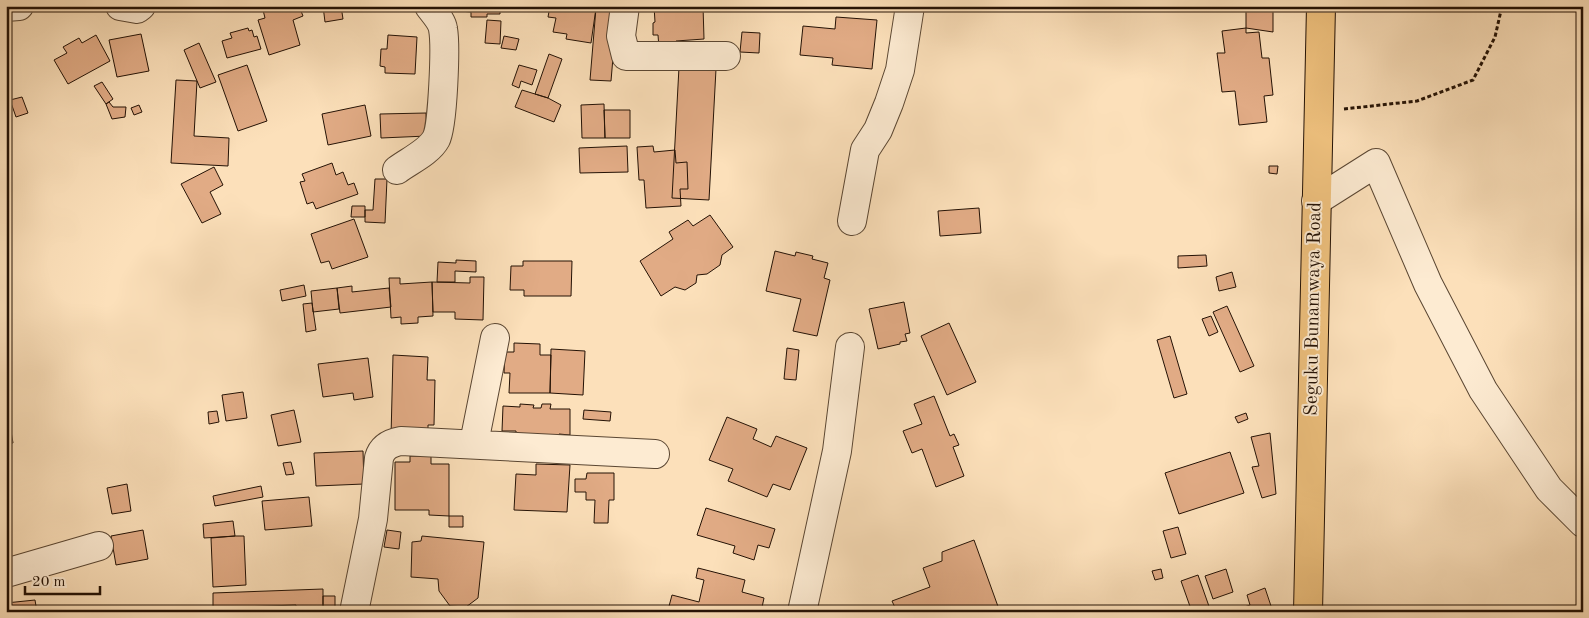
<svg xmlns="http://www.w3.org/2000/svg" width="1589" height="618" font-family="'Old Standard TT',serif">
  <rect width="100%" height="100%" fill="#fce0ba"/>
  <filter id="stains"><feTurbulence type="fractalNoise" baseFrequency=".004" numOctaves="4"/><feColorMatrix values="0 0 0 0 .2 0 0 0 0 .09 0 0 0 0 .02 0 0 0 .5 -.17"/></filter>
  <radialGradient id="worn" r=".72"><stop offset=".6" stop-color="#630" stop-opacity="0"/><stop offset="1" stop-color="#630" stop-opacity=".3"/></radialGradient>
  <!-- building -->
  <path fill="#e1ab85" stroke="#241205" d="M262,6h37l4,10 -10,4 7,25 -31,10 -11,-35 7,-2z
    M323,6h18l2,13 -18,3z
    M461,6h39v8h-13v3h-16v-5l-11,-1z
    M550,6l46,2 -5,35 -25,-4 1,-5 -14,-2 3,-14 -8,-1z
    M654,6h49l1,33 -28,2 1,6 -18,1 -1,-13h-5v-12l2,-1z
    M1246,6h27v26l-27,-4z
    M596,8l21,2 -6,71 -21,-1z
    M836,17l41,3 -5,49 -40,-4 1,-7 -33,-3 3,-29 32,3z
    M487,20l14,1 -1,23 -15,-1z
    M248,28l1,3 3,-1 2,7 3,-1 4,13 -34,9 -5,-17 10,-3 -2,-5z
    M1246,28v5l13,-1 3,26h7l4,37 -9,1 3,26 -28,3 -4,-34 -13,1 -5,-39h8l-3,-22z
    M742,32l18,1 -1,20 -19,-1z
    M141,34l8,37 -32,6 -8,-37z
    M96,35l14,26 -42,23 -14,-24 13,-7 -4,-6 16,-9 3,5z
    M388,35l29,2 -2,37 -30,-1v-6l-5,-1 1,-17h6z
    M504,36l15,3 -3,11 -15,-2z
    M199,43l17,39 -16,6 -16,-38z
    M549,54l13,5 -14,39 -13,-4z
    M247,65l20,56 -29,10 -20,-56z
    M519,65l18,5 -5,15 -11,-4 -2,7 -7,-3z
    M679,67l37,2 -7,131 -37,-2z
    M176,80l21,1 -3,55 35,2 -1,28 -57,-3z
    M102,82l11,17 -7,5 -12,-18z
    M522,90l26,8 13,7 -7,17 -39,-15z
    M22,97l6,16 -12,4 -6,-17z
    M109,102l4,5h13l-1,10 -13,2 -6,-15z
    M604,104l1,34h-23l-1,-33z
    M139,105l3,7 -8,3 -3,-7z
    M365,105l6,31 -43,9 -6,-31z
    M604,110h26v28h-25z
    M426,113l1,23 -46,2 -1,-24z
    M627,146l1,26 -48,1 -1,-25z
    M653,146l1,6 21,-2 1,13 11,-1 1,27h-8l1,17 -35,2 -2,-28h-5l-2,-33z
    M332,163l4,12 7,-3 5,13 6,-2 4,11 -42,15 -3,-7 -6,2 -7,-22 5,-1 -3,-7z
    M1269,166h9l-1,8 -8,-1z
    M214,167l9,18 -13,7 11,22 -19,9 -21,-39z
    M375,179h12l-2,44 -20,-1v-12h8z
    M352,206h13v11h-14z
    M979,208l2,25 -41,3 -2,-25z
    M710,215l23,32 -11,8 -2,10 -13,9 -10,1 -1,8 -11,7 -10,-3 -14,9 -21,-35 33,-22 -4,-7 19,-12 5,6z
    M354,219l14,38 -36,12 -3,-8 -8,2 -10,-29z
    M775,251l20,5 1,-4 17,4 -1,3 16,4 -4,15 6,2 -13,56 -24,-5 8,-32 -35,-8z
    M1206,255l1,11 -29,2v-12z
    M456,260l20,1v11l-21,-1v11h-18l1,-20 18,1z
    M523,261h49l-1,35h-47v-6h-14l1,-24h12z
    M1232,272l4,15 -17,4 -3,-14z
    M470,277h14l-1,43 -28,-1v-7h-22l-1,-30 38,1z
    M389,278h11v6l32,-2 1,34 -15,1v6l-17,1v-7l-10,1z
    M304,285l2,11 -24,5 -2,-11z
    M352,286v6l37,-4 2,19 -51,6 -3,-25z
    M337,288l2,21 -26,3 -2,-21z
    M904,302l6,31 -5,1 2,7 -7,1v2l-22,5 -9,-40z
    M312,303l4,27 -10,2 -3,-28z
    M1227,306l27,60 -14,6 -27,-60z
    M1211,316l7,16 -9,4 -7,-17z
    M949,323l27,59 -29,13 -26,-59z
    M1170,336l17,58 -13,4 -17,-58z
    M514,343l26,1v11h11l-1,38h-41l1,-20h-6l1,-21h9z
    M787,348l12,2 -3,30 -12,-1z
    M551,349l34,2 -2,44 -33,-2z
    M393,355l35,2 -1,23h8l-1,45h-6v13l-37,-1z
    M368,358l5,39 -19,3 -1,-7 -30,4 -5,-33z
    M243,392l4,26 -21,3 -4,-26z
    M934,396l16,40 4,-2 5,11 -6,2 11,29 -28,11 -14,-38 -10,4 -9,-22 19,-7 -8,-20z
    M6,402l7,41 -7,1z
    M520,404l14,1 -1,3h8l1,-4h9l-1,5h20v26l-11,-1v6l-43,-1v-8h-14l1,-25 17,1z
    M294,410l7,32 -23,4 -7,-31z
    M584,410l27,2 -1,9 -27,-2z
    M217,411l2,11 -10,2 -1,-12z
    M1246,413l2,6 -10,4 -3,-6z
    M727,417l30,12 -4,10 18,8 5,-11 31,12 -17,42 -17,-6 -6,13 -39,-16 5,-12 -24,-9z
    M1270,433l6,61 -14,4 -10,-31 7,-1 -8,-29z
    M363,451l1,33 -48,2 -2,-33z
    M1230,452l14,41 -65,21 -14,-41z
    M410,456h21v8h18v52l-20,-1v-5h-34v-48h15z
    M291,462l3,12 -8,1 -3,-12z
    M536,464l34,1 -3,47 -53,-2 2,-36 20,1z
    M587,473h27v27h-5l-1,23h-14l1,-23h-9v-8h-11v-13h11z
    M127,484l4,27 -19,3 -5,-26z
    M261,486l2,11 -48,9 -2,-10z
    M309,497l3,29 -47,4 -3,-29z
    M706,508l69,21 -6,19 -11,-3 -4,15 -21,-7 2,-7 -38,-11z
    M449,516h14v11h-14z
    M233,521l2,15 -31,2 -1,-14z
    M1178,527l8,27 -15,4 -8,-27z
    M143,530l5,29 -32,6 -5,-29z
    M387,530l14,2 -2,17 -15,-2z
    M235,536h9l2,49 -33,2 -2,-49z
    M422,536l62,6 -6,56 -12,9 -16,-1 -11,-15 -1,-12 -27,-2 1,-35 9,-1z
    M974,540l26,72h-103l-5,-11 38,-14 -7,-19 19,-7v-9z
    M698,568l47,12 -3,12 22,6 -3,14 -93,-2 4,-15 27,7 5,-22 -8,-2z
    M1161,569l2,9 -8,2 -3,-9z
    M1226,569l7,23 -20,7 -8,-23z
    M1198,575l13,37h-19l-11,-31z
    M1265,588l8,24h-44l21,-7 -3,-10z
    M323,589v22l-27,1v-7l-83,3v-15z
    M323,596h12v16h-12z
    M35,600l2,12h-31v-9z"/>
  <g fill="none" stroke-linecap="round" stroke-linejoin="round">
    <defs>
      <path id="minor" d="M120,6l17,3 4,-3
        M625,6l-4,30 5,20h100
        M6,7l13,-1
        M397,170c12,-9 32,-18 39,-31 7,-13 10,-94 7,-110 -1,-8 -9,-16 -14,-23
        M1316,201l60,-38 52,121 55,106 66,99 34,34
        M852,221l13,-71 13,-20 11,-27 11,-33 10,-64
        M474,443l21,-105
        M6,573l93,-27
        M354,612l19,-93 6,-61c3,-11 11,-15 22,-17l254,13
        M802,612l35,-161 13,-104"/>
      <path id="major" d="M1308,612l13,-606"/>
    </defs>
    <!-- minor casing -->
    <use href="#minor" stroke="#5a4632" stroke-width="30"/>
    <!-- major casing -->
    <use href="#major" stroke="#241205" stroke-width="30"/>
    <!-- path -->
    <path stroke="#241205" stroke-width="3" stroke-dasharray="4 2.5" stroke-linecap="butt" d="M1344,109l73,-8 56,-21 22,-43 7,-31"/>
    <!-- minor -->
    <use href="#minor" stroke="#fdebd2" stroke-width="28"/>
    <!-- major -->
    <use href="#major" stroke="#eec07d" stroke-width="28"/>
  </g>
  <g text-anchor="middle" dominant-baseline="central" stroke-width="4" stroke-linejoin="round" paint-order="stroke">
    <!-- street labels -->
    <g font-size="19" fill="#241205" stroke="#fdebd2">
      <text transform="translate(1314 309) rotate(-89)">Seguku Bunamwaya Road</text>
    </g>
  </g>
  <!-- margin -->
  <rect width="1589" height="618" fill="none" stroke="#fce0ba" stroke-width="25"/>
  <rect x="8" y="8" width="1574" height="603" fill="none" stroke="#241205" stroke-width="2.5"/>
  <rect x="12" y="12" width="1564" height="593" fill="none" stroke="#241205"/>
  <!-- scale -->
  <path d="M25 586v8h75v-8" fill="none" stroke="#241205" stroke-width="2.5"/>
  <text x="32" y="586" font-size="15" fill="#241205" stroke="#fdebd2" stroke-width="4" paint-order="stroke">20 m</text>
  <rect width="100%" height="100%" filter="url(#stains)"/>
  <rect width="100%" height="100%" fill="url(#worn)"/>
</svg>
